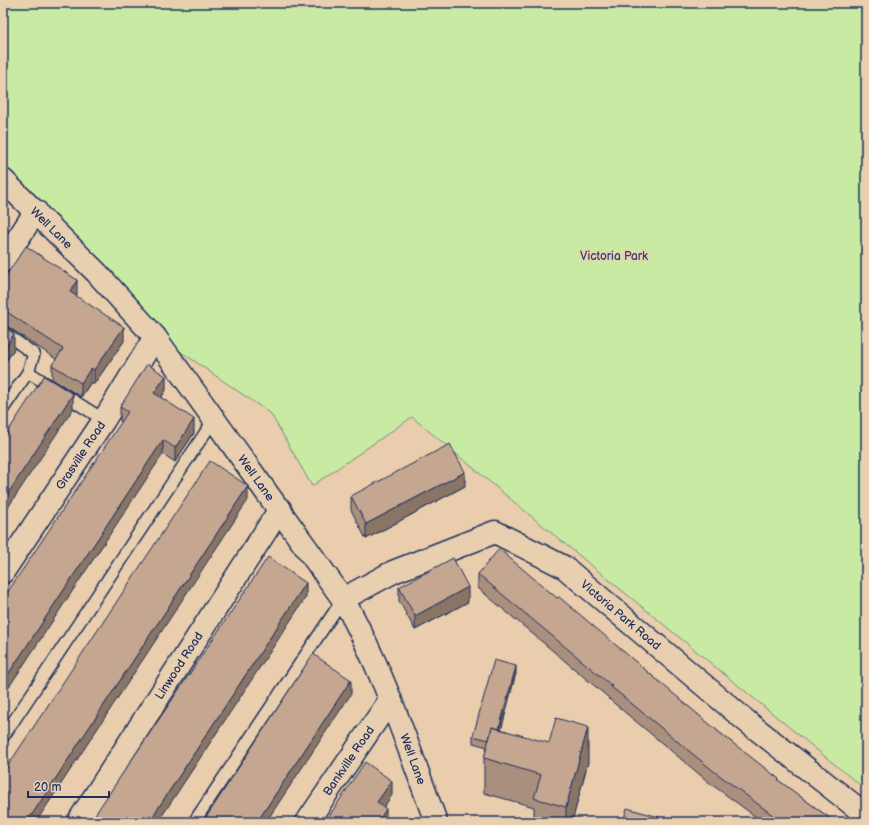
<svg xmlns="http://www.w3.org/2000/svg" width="869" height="825" font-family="'Balsamiq Sans',sans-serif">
  <rect width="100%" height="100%" fill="#e9cdac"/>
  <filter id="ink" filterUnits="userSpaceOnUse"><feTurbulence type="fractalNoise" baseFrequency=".025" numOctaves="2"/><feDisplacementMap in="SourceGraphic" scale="8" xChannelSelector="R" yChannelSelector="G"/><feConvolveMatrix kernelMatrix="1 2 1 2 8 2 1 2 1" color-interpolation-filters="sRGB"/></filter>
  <g filter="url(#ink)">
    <!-- green -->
    <path fill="#c8eaa3" stroke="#728c80" d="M3,3h863v787l-340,-278 -114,-95 -100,69 -41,-72 -110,-76 -158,-166z"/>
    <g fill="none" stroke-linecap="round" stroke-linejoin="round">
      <defs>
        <path id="service" d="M3,332l31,22 -6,18 -25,37
          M28,372l76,48
          M3,737l210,-316
          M194,822l149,-223"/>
        <g id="minor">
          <path id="s1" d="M3,180l94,93 58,64 188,262c40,70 65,148 93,223"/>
          <path d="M3,261l33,-50"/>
          <path id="s2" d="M3,572l101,-152 51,-83"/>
          <path id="s3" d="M343,599l50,-27 102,-40 69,35 181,153 121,95"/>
          <path id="s4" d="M78,822l202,-313"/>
          <path id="s5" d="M307,822l83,-122"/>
        </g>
      </defs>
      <!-- service casing -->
      <use href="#service" stroke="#1b2f5e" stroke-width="14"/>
      <!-- minor casing -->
      <use href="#minor" stroke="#1b2f5e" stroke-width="25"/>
      <!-- service -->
      <use href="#service" stroke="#e8cfb0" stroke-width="11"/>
      <!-- minor -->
      <use href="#minor" stroke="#e8cfb0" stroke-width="22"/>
    </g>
    <!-- wall -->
    <path fill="#a98f7d" stroke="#1b2f5e" d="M3,280l74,15 -1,1 48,45 -30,43 -3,-2 -10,15 -29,-18v-14l4,-6 -49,-33h-3l10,23 -11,17z
      M166,390l-5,8 33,35 -19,29 -12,-8 -43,-33v-14z
      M465,486l-99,53 -15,-29v-14z
      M478,574l79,24 163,135 59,48 56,41h-72l-52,-38 -102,-85v-1l-131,-110z
      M399,587l69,15 -53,28 -16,-29z
      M516,673l-15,56 87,33 -16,59 4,1h-42v-15l-50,-14v-35l3,-11 -14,-4v-7z"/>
    <!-- shaded-wall -->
    <path fill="#897466" stroke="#1b2f5e" d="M77,280v15l-7,11v-14z
      M124,327v14l-30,43v-14z
      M14,334v15l-11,17v-15z
      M91,368v14l-10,15v-14z
      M166,376v14l-12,18v-15z
      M73,394v15l-70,106v-14z
      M194,419v14l-19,29v-14z
      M163,440v14l-160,242v-14z
      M465,472v14l-99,53v-15z
      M248,486v14l-212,322h-9z
      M306,583v14l-148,225h-9z
      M468,587v15l-53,28v-14z
      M516,666v7l-20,77v-8z
      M351,680v14l-85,128h-9z
      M588,727v35l-16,60h-6v-15z
      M392,781v14l-15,22v-15z
      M386,809v13h-8z"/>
    <!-- building -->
    <path fill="#c4a691" stroke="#1b2f5e" d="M26,246l51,34 -7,12 54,35 -30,43 -3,-2 -10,15 -29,-18 11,-16 -56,-37h-4v-32z
      M3,326l11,8 -11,17z
      M147,364l19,12 -12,17 40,26 -19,29 -12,-8 -160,242v-83l125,-187 -8,-5z
      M44,376l29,18 -70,107v-62z
      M450,444l15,28 -99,52 -15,-28z
      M210,461l38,25 -221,336h-24v-49z
      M499,549l58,49 2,-1 161,136 59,46 -1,1 57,42h-53l-71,-53 -102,-84 3,1 -134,-112z
      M268,557l38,26 -157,239h-59z
      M453,558l15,29 -53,29 -16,-29z
      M313,654l38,26 -94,142h-54z
      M494,660l22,6 -17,63 -7,-2 -3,13 -16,-4z
      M556,718l32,9 -22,80 -32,-9 7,-23 -57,-17 8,-31 57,16z
      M365,762l27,19 -15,21 9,7 -8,13h-53z
      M627,808l32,9 -2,5h-34z
      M562,818l14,4h-15z"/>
  </g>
  <g text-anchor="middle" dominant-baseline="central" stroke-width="3" stroke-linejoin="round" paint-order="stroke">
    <!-- street labels -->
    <g font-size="12" fill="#1b2f5e" stroke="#e8cfb0">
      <text stroke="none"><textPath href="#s1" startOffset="68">Well Lane</textPath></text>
      <text stroke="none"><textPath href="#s2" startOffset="140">Grasville Road</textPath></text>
      <text stroke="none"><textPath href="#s1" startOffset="392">Well Lane</textPath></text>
      <text stroke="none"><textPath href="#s3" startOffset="318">Victoria Park Road</textPath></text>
      <text stroke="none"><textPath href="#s4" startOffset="186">Linwood Road</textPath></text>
      <text stroke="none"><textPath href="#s1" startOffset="716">Well Lane</textPath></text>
      <text stroke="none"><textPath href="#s5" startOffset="74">Bankville Road</textPath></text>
    </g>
    <!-- park labels -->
    <g font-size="12" fill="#2c4265" stroke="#e8cfb0">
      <text x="614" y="256">Victoria Park</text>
    </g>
  </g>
  <!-- margin -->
  <rect width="869" height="825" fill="none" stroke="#e8cfb0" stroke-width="16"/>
  <rect x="8" y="8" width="853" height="809" fill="none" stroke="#1b2f5e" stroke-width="1.5" filter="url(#ink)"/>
  <!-- scale -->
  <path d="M28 791v6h81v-6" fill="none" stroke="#1b2f5e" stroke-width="2"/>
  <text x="34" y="791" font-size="12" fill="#1b2f5e" stroke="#e8cfb0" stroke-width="3" paint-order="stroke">20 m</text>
</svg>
